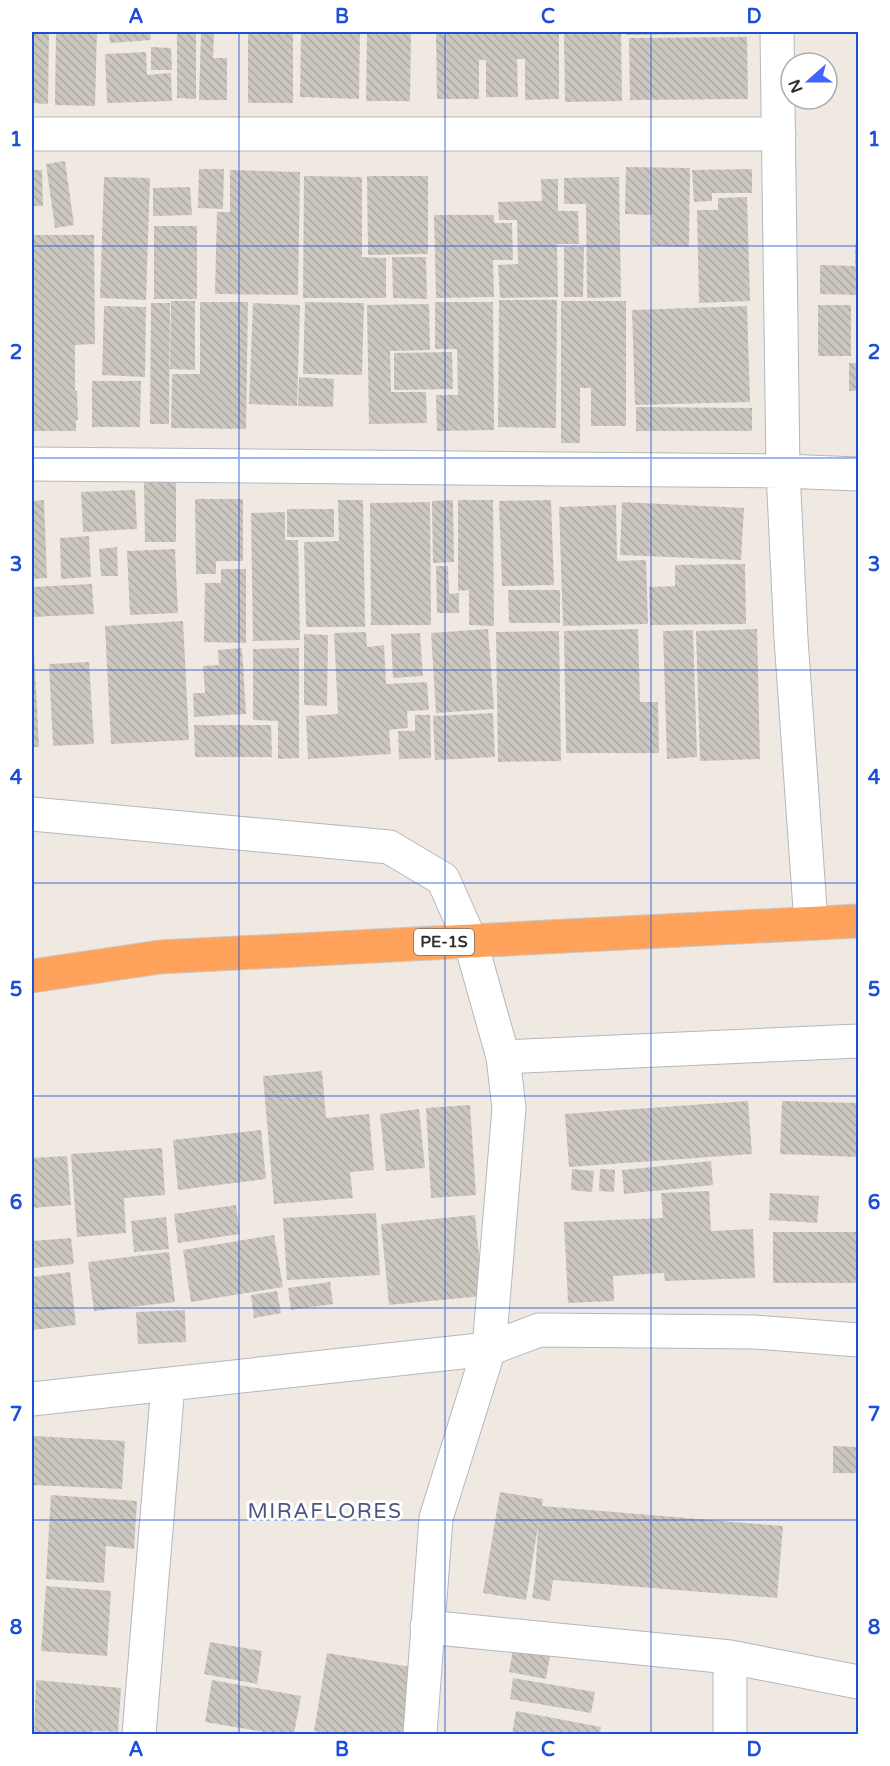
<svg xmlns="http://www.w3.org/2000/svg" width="890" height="1766" font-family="'Varela Round',sans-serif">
  <defs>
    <pattern id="building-back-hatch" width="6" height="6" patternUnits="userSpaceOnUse" patternTransform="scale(1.5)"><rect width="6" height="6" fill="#cbc7bf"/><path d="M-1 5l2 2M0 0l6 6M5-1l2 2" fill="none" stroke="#afaba4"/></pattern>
  </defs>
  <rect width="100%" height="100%" fill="#efe9e1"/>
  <!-- building -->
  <path fill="url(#building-back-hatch)" d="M32,32h17l-1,72 -16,-1z
    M56,32h41l-2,74 -40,-1z
    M109,32h41l1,8 -41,3z
    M177,32h19v67l-19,-1z
    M201,32l13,1 -1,25h14v42h-28z
    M248,32h45v71h-45z
    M301,32h59l-1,67 -59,-2z
    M367,32h44l-1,69h-44z
    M436,32h123v67l-34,1v-41h-8l1,38h-32v-37h-7v39h-42z
    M564,32h57l1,69 -57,1z
    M626,32h103v2l-103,1z
    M747,37l1,62 -118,1 -1,-62z
    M151,47l20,1 1,22h-21z
    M146,52l1,23 24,-2 1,28 -65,2 -2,-49z
    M65,161l9,64 -19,3 -9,-64z
    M626,167l64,1 -1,79 -37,-1v-31l-27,-1z
    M199,169h25l-1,40 -25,-1z
    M752,169v24h-40v8l-18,1 -2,-32z
    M32,170h10l1,36h-11z
    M230,170l70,2 -2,123 -83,-1 2,-82h13z
    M304,176l58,1v80l24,1v40h-83z
    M367,176h61v78l-60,1z
    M104,177l46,1 -4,122 -46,-2z
    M619,177l2,120 -34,1 -1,-94h-22v-26z
    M541,179h17v32h20l1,33h-22l1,53 -58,1 -2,-33 20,-1 -1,-44h-18l-1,-18 44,-1z
    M190,187l2,28 -39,1v-28z
    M747,197l3,104 -51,2 -2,-93h21v-12z
    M434,215h60v8h18l1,37h-20l1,37 -58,1z
    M154,226h43v73h-43z
    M32,235h62l1,109 -20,1v46h2l1,29h-2v11h-44z
    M855,244h3v51l-38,-1v-29l35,1z
    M564,247h20l-1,50h-19z
    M392,257h34l1,42 -34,-1z
    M499,300h58l-1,128 -58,-1z
    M171,301h24v69l-25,-1z
    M561,301h65v125h-35v-38h-11v55h-19z
    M200,302h48l-2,127 -75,-1 1,-54h28z
    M305,302l59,1 -2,72 -59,-1z
    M435,302h58l1,128 -57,1 -1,-36h22l-1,-46h-22z
    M151,303h19l-1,121h-19z
    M253,303l47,2 -3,101 -48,-2z
    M429,304l1,46 -40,1 1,41h35l1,31 -58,1 -2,-119z
    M856,304h2v52h-2z
    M818,305h33v51h-33z
    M104,306l42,1 -1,70 -43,-2z
    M747,306l3,96 -115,3 -3,-95z
    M452,352l1,37 -59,1v-37z
    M849,363h9v28h-9z
    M299,377l35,2 -1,28 -35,-1z
    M92,381h49l-1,46h-48z
    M636,407l116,1v23h-116z
    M176,481v61h-31l-1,-60z
    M135,490l2,39 -54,3 -2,-40z
    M195,499h48v62h-27v13h-20z
    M44,500l3,78 -15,1v-78z
    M338,500h25l2,127h-59l-2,-85 35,-1z
    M453,500l1,62 -21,1 -1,-62z
    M458,500h35l1,126 -25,-1v-35l-11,1z
    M551,500l3,85 -52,1 -3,-85z
    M430,502l1,123h-60l-1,-122z
    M622,502l122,6 -3,52 -121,-5z
    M616,505l1,56 29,-1 2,64 -85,2 -4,-119z
    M287,509h47v28h-47z
    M285,512v28h13l2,100 -47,1 -2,-128z
    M89,536l2,41 -30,2 -1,-41z
    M117,547l1,29h-17l-2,-27z
    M175,549l3,64 -48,2 -3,-64z
    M745,564l1,60 -96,1 -1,-38 26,-1v-21z
    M436,566h12l1,28 10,-1v20h-22z
    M221,569h25v74l-42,-1 1,-59h16z
    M92,584l2,30 -62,3v-30z
    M508,590h52v33h-51z
    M183,621l6,119 -78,4 -6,-118z
    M488,629l6,80 -58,4 -5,-80z
    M638,629l2,73h18l1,51h-93l-2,-122z
    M757,629l3,130 -60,2 -4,-130z
    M693,630l4,127 -30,2 -4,-128z
    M559,631l2,130 -63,1 -2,-130z
    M366,632l1,15 17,-2 2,39 41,-2 2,28 -22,1 1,17 -19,2 2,24 -83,5 -2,-43 32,-2 -4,-81z
    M33,633l6,114h-7v-113z
    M420,633l3,43 -30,2 -2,-44z
    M304,634l24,1 -1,71 -23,-1z
    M242,648l4,66 -52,3 -1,-24h12l-2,-27 16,-1 -1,-15z
    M299,648v110l-21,1v-38l-25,-1v-71z
    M89,662l5,82 -41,2 -4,-82z
    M493,713l2,44 -60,3 -2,-44z
    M415,715h15l1,43 -32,1 -1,-28h17z
    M194,725h77l1,32h-77z
    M322,1071l4,47 43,-4 5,56 -24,2 3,26 -79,6 -11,-128z
    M748,1101l4,53 -183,13 -4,-53z
    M782,1101l76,2v54l-78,-3z
    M470,1105l6,90 -45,3 -5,-90z
    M419,1109l6,59 -39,3 -6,-57z
    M261,1130l5,49 -88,11 -5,-50z
    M162,1148l3,47 -41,3 2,35 -49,4 -6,-83z
    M67,1156l4,49 -39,3v-50z
    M711,1161l2,24 -89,9 -2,-24z
    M572,1169l22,2 -2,21 -21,-2z
    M600,1169l15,1 -1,22 -15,-1z
    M709,1191l2,40 42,-2 2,49 -90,3 -1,-8 -51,3 1,25 -46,2 -4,-81 99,-4 -2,-25z
    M770,1193l49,3 -2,27 -48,-3z
    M236,1205l4,29 -62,9 -4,-29z
    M376,1213l4,62 -93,5 -4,-62z
    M475,1215l8,81 -94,9 -8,-81z
    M166,1217l3,32 -35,3 -3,-31z
    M773,1232h85v51h-85z
    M274,1235l9,52 -92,15 -8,-52z
    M71,1238l3,26 -42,4v-27z
    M169,1252l6,50 -81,9 -6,-49z
    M70,1272l6,53 -44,5v-53z
    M330,1282l3,22 -42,6 -3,-22z
    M277,1291l4,22 -27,5 -3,-23z
    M185,1310l1,32 -48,2 -2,-32z
    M34,1436l91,5 -3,48 -90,-4z
    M833,1446l25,1v26h-25z
    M500,1492l43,7 -1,7 241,20 -6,72 -224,-18 -3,21 -18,-3 3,-20 3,-52 -12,74 -43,-7z
    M51,1495l86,6 -3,48 -28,-3 -2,37 -58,-4z
    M46,1586l65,5 -4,65 -66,-5z
    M210,1642l52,9 -5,33 -53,-10z
    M513,1650l37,6 -4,23 -37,-7z
    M327,1653l90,15 -11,66h-72l-20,-3z
    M513,1678l82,14 -4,21 -81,-14z
    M36,1680l85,8 -3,44 -26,-1v3h-58z
    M212,1680l89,16 -7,38h-18l-71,-12z
    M516,1711l85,16 -1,7h-88z"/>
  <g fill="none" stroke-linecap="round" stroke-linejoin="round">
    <defs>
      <path id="minor" d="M777,32l6,439 8,168 20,284
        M32,134h747
        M32,464l751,7 75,3
        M32,814l357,33 54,32 27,61 33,117 6,51 -20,241 -53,169 -16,216
        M503,1057l355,-16
        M32,1399l457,-50 50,-19 216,2 103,8
        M427,1627l303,30 128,25
        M139,1734l29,-349
        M730,1734v-77"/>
      <path id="highway" d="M32,976l128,-19 698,-36"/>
    </defs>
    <!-- minor casing -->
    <use href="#minor" stroke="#b4b7c1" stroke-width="35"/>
    <!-- highway casing -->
    <use href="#highway" stroke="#c9c9c9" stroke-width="35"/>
    <!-- minor -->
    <use href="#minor" stroke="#fff" stroke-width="33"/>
    <!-- highway -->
    <use href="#highway" stroke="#ffa35c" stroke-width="33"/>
  </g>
  <!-- grid -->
  <path fill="none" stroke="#1d4ed8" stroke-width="1.5" stroke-opacity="0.55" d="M239,32v1702M445,32v1702M651,32v1702M32,246h826M32,458h826M32,670h826M32,883h826M32,1096h826M32,1308h826M32,1520h826"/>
  <g text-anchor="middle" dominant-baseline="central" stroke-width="6" stroke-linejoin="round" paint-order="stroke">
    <!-- shield labels -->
    <rect fill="#fff" stroke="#6d6d6d" stroke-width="1.5" x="414" y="929" width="60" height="26" rx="4.5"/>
    <g font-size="16" font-weight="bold" fill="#2e2e2e">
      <text x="444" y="942">PE-1S</text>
    </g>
    <!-- quarter labels -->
    <g font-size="21" letter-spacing="1.5" fill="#4d5680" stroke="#fff">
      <text x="325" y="1511">MIRAFLORES</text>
    </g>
  </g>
  <!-- border -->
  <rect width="890" height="1766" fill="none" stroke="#ffffff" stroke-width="66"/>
  <!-- north arrow -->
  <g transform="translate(809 81) rotate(249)"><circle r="28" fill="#ffffff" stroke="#ababab" stroke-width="1.5"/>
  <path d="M0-4.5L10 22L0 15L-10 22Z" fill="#4264fb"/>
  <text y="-9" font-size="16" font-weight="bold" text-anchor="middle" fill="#2e2e2e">N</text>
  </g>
  <rect x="33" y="33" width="824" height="1700" fill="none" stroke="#1d4ed8" stroke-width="2"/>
  <g font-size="20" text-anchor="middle" font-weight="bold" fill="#1d4ed8">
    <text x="136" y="23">A</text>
    <text x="342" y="23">B</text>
    <text x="548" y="23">C</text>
    <text x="754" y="23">D</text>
    <text x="16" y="146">1</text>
    <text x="874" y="146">1</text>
    <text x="16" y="359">2</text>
    <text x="874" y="359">2</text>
    <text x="16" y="571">3</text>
    <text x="874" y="571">3</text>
    <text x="16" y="784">4</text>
    <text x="874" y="784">4</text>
    <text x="16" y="996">5</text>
    <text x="874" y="996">5</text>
    <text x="16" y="1209">6</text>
    <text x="874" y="1209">6</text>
    <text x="16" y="1421">7</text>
    <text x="874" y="1421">7</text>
    <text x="16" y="1634">8</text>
    <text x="874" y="1634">8</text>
    <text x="136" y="1756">A</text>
    <text x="342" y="1756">B</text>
    <text x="548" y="1756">C</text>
    <text x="754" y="1756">D</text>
  </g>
</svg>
